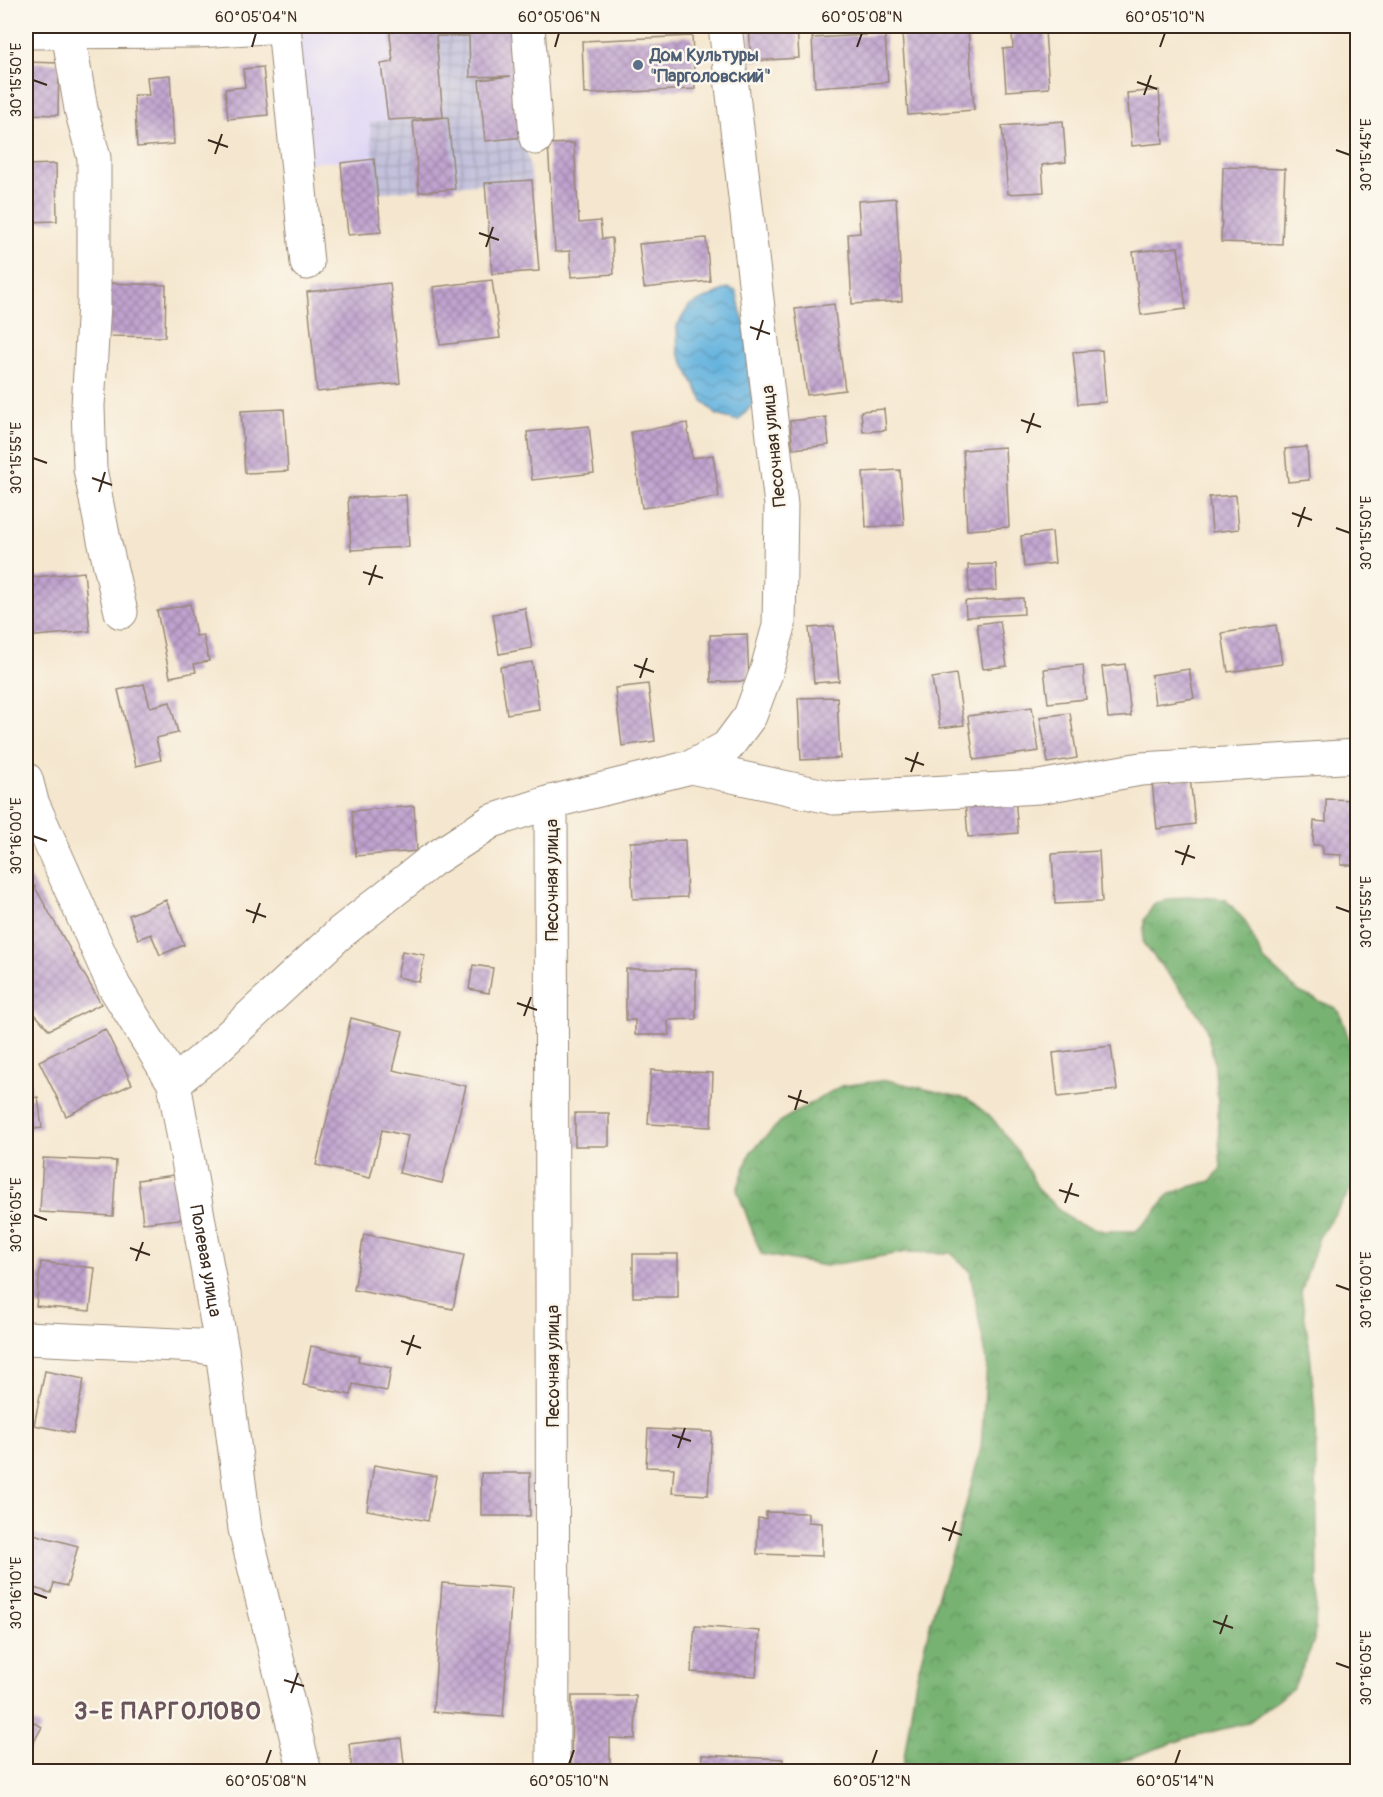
<svg xmlns="http://www.w3.org/2000/svg" width="1383" height="1797" font-family="Pangolin,sans-serif">
  <defs>
    <pattern id="industrial-grid" width="8" height="8" patternUnits="userSpaceOnUse" patternTransform="scale(1.5)"><rect width="8" height="8" fill="#c3c1db"/><path d="M0 4h8M4 0v8" fill="none" stroke="#a8a6bc"/></pattern>
    <pattern id="forest-crowns" width="20" height="18" patternUnits="userSpaceOnUse" patternTransform="scale(1.5)"><rect width="20" height="18" fill="#77b272"/><path d="M2 6a3 3 0 1 1 6 0M12 15a3 3 0 1 1 6 0" fill="none" stroke="#63915d"/></pattern>
    <pattern id="water-waves" width="16" height="10" patternUnits="userSpaceOnUse" patternTransform="scale(1.5)"><rect width="16" height="10" fill="#64b2de"/><path d="M0 5q4-4 8 0t8 0" fill="none" stroke="#5491b3"/></pattern>
    <pattern id="building-cross-hatch" width="8" height="8" patternUnits="userSpaceOnUse" patternTransform="scale(1.5)"><rect width="8" height="8" fill="#c0a3cf"/><path d="M0 0l8 8M0 8l8-8" fill="none" stroke="#9d85a7"/></pattern>
  </defs>
  <rect width="100%" height="100%" fill="#fbf7ec"/>
  <filter id="ink" filterUnits="userSpaceOnUse"><feTurbulence type="fractalNoise" baseFrequency=".0167" numOctaves="2"/><feDisplacementMap in="SourceGraphic" scale="12" xChannelSelector="R" yChannelSelector="G"/><feConvolveMatrix kernelMatrix="1 2 1 2 8 2 1 2 1" color-interpolation-filters="sRGB"/></filter>
  <filter id="wash" filterUnits="userSpaceOnUse"><feTurbulence type="fractalNoise" baseFrequency=".008" numOctaves="4" result="noise"/><feDisplacementMap in="SourceGraphic" scale="24" xChannelSelector="R" yChannelSelector="G"/><feGaussianBlur stdDeviation="1.35" result="paint"/><feColorMatrix in="noise" values="0 0 0 0 0 0 0 0 0 0 0 0 0 0 0 0 0 1.4 0 .05"/><feComposite in="paint" operator="in"/></filter>
  <g filter="url(#wash)">
    <rect width="100%" height="100%" fill="#f5e7cf"/>
    <!-- built -->
    <path fill="#dfd5f5" d="M291,26h98l4,36 -12,3 7,55 -18,3 4,36 -71,4z"/>
    <!-- industrial -->
    <path fill="url(#industrial-grid)" d="M389,26h127l8,111 8,43 7,91 -47,3 -7,-91 -108,10 -7,-70 18,-3 -7,-56 12,-2z"/>
    <!-- forest -->
    <path fill="url(#forest-crowns)" stroke="#596e48" stroke-width="1.5" d="M1186,896l39,3 20,22 19,39 35,32 36,16 5,5 17,50v118l-38,56 -18,55 9,60 5,60 3,162 -4,67 -20,46 -46,36 -55,13 -72,25 -8,10h-211l14,-92 21,-81 21,-63 23,-87 6,-86 -17,-91 -19,-18 -45,-1 -81,14 -64,-12 -24,-64 13,-37 32,-33 59,-34 46,-6 81,19 24,19 26,34 22,40 31,28 32,11h33l18,-17 14,-19 17,-7 26,-7 10,-12 -3,-48v-17l-4,-44 -9,-36 -16,-24 -46,-57 1,-23 11,-17z"/>
    <!-- water -->
    <path fill="url(#water-waves)" stroke="#506e7e" stroke-width="1.5" d="M728,288l8,3c4,11 3,22 9,32l8,81 -15,17 -21,-6 -14,-14 -25,-49 -1,-26 12,-20z"/>
    <g id="blocks">
      <!-- building -->
      <path fill="url(#building-cross-hatch)" d="M389,26h127l8,111 -39,4 -6,-61 32,-4 -41,1 -1,-41h-33l7,81 -55,3 -7,-56 12,-2z
        M749,26h48l2,32 -48,3z
        M968,28l6,82 -66,5 -6,-82z
        M1045,31l4,57 -43,3 -3,-42 10,-1 -1,-15z
        M885,34l3,48 -73,5 -3,-49z
        M692,36l3,53 -111,5 -2,-53z
        M26,62l33,1 -1,52 -32,-1z
        M263,67l5,48 -40,4 -3,-30 20,-2 -2,-18z
        M170,75l4,69 -37,3 -3,-52h15l-2,-18z
        M1159,90l4,53 -31,3 -5,-53z
        M448,117l7,72 -36,3 -6,-71z
        M1063,121l3,41 -24,3 2,27 -36,2 -6,-68z
        M574,143l5,80 21,-2 2,18 10,-1 2,36 -43,3 -1,-26 -15,1 -7,-108z
        M374,159l7,73 -33,3 -7,-72z
        M56,164l1,57 -31,1v-57z
        M1223,167l62,2 -3,75 -61,-2z
        M532,180l7,91 -47,3 -7,-91z
        M896,198l6,103 -50,3 -4,-70 12,-1 -2,-32z
        M706,238l4,43 -66,7 -5,-44z
        M1178,247l8,62 -45,6 -8,-63z
        M492,280l8,58 -60,7 -7,-58z
        M108,283l58,2 -1,52 -58,-1z
        M390,283l10,100 -83,9 -10,-100z
        M834,304l11,86 -38,5 -12,-86z
        M1102,350l4,52 -28,2 -5,-52z
        M284,409l4,62 -43,2 -4,-62z
        M884,409l2,21 -23,2 -2,-21z
        M826,417l3,28 -36,4 -3,-28z
        M687,423l5,35 21,-3 6,42 -77,11 -11,-76z
        M589,426l5,47 -62,7 -5,-48z
        M1005,447l4,80 -42,3 -4,-80z
        M1307,447l2,33 -21,2 -3,-33z
        M900,470l4,55 -38,2 -3,-55z
        M406,495l3,52 -58,3 -3,-52z
        M1236,495l3,34 -27,3 -3,-35z
        M1052,532l3,31 -31,4 -3,-31z
        M996,564l1,26 -28,2 -1,-27z
        M84,572l6,59 -64,6v-59z
        M1023,598l1,16 -58,3 -1,-16z
        M190,604l6,32 7,-1 6,26 -15,3 2,8 -26,5 -13,-66z
        M525,608l7,40 -33,6 -6,-40z
        M1000,621l7,45 -24,3 -6,-45z
        M1276,625l6,39 -54,8 -6,-39z
        M834,626l5,55 -25,2 -5,-55z
        M747,634l2,47 -38,1 -1,-47z
        M532,662l7,47 -32,5 -7,-47z
        M1125,664l6,52 -23,2 -6,-51z
        M1083,665l3,34 -38,4 -4,-34z
        M1189,669l5,29 -39,6 -4,-29z
        M956,674l8,51 -24,3 -8,-50z
        M144,684l6,23 20,-5 8,31 -22,5 5,22 -25,6 -18,-76z
        M648,684l7,57 -33,5 -7,-58z
        M837,697l3,61 -39,2 -3,-62z
        M1032,707l7,44 -65,9 -6,-44z
        M1070,713l7,45 -29,5 -8,-46z
        M1190,777l5,47 -38,5 -5,-47z
        M1015,797l3,36 -50,4 -3,-36z
        M1326,799l32,1v65h-17v-10l-18,-1 -1,-9h-9l1,-24 12,1z
        M414,806l3,45 -61,5 -4,-45z
        M685,840l2,57 -54,2 -3,-57z
        M1099,851l3,51 -47,2 -3,-50z
        M29,877l72,127 -52,26 -23,-26v-120z
        M166,900l18,45 -24,10 -9,-21 -13,5 -9,-24z
        M402,951l23,4 -6,27 -22,-5z
        M473,965l20,3 -4,25 -20,-4z
        M626,969h70v50l-28,1 1,15h-34v-15h-9z
        M351,1018l52,13 -10,39 73,16 -24,97 -43,-10 9,-37 -26,-6 -12,48 -54,-13z
        M105,1029l27,55 -66,32 -27,-55z
        M1111,1046l6,44 -59,7 -5,-44z
        M26,1065h3l2,27h-5z
        M651,1070l62,3 -2,54 -63,-3z
        M38,1097l4,31 -16,2v-31z
        M575,1113h34v33h-34z
        M43,1158l73,3 -3,55 -73,-4z
        M182,1174l6,44 -45,5 -5,-43z
        M364,1234l100,21 -11,54 -99,-19z
        M633,1254h45v43h-45z
        M41,1262l54,6 -5,43 -54,-5z
        M311,1346l48,10 -1,5 33,7 -4,23 -34,-7 -2,11 -48,-10z
        M45,1371l39,8 -11,54 -39,-8z
        M648,1429l64,3 -4,63 -36,-2 2,-25 -28,-1z
        M374,1465l62,11 -8,45 -61,-11z
        M481,1473h49v43h-49z
        M766,1512l42,1v9l14,1v33l-65,-2 1,-36 8,1z
        M26,1532l52,14 -11,40 -13,-3 -3,10 -21,-6 3,-10 -7,-2z
        M442,1583l70,5 -9,129 -70,-5z
        M695,1626l65,5 -4,45 -65,-4z
        M572,1696h64l-1,43 -25,-1v34h-39z
        M26,1718l16,9 -16,29z
        M401,1738l4,34h-53l-3,-28z
        M702,1755l81,4 -1,13h-81z"/>
    </g>
  </g>
  <g filter="url(#ink)">
    <use href="#blocks" fill-opacity="0" stroke="#988876" stroke-width="1.5"/>
    <g fill="none" stroke-linecap="round" stroke-linejoin="round">
      <defs>
        <g id="minor">
          <path d="M284,26l23,237"/>
          <path d="M528,26l8,112"/>
          <path d="M26,32l171,-1 87,-5"/>
          <path d="M68,32l13,77 13,49v145l-6,103 2,63 14,71 17,72"/>
          <path d="M691,767l143,31 205,-11 102,-18 217,-13"/>
          <path id="s1" d="M26,779l6,23 82,184 60,97 48,267 23,179 60,243"/>
          <path d="M174,1083l39,-32 127,-118 91,-72 61,-40 59,-19"/>
          <path d="M26,1338l172,8 24,4"/>
          <path d="M553,1772l-2,-970 140,-35 36,-20 23,-31 16,-43 13,-47 2,-121 -56,-479"/>
        </g>
      </defs>
      <!-- minor casing -->
      <use href="#minor" stroke="#988876" stroke-width="35"/>
      <!-- minor -->
      <use href="#minor" stroke="#fff" stroke-width="33"/>
    </g>
  </g>
  <!-- ticks -->
  <path fill="none" stroke="#3b2a1e" stroke-width="2" d="M252,47l4,-14M555,47l4,-14M857,47l5,-14M1160,47l5,-14M33,80l14,5M1137,82l20,7M1144,95l7,-20M208,140l20,7M1336,150l14,5M215,154l7,-20M479,233l20,7M486,247l7,-20M750,327l20,7M757,340l6,-20M1021,420l20,7M1027,433l7,-20M33,458l14,5M92,478l20,7M99,492l6,-20M1292,513l20,7M1298,527l7,-20M1336,528l14,5M363,572l20,6M369,585l7,-20M634,665l20,7M640,678l7,-20M905,758l19,7M911,772l7,-20M33,836l14,5M1175,851l20,7M1182,865l7,-20M1336,907l14,5M246,910l20,7M253,923l7,-20M517,1003l20,7M524,1016l7,-19M788,1096l20,7M795,1110l6,-20M1059,1190l20,6M1065,1203l7,-20M33,1215l14,5M130,1248l20,7M136,1261l7,-19M1336,1285l14,5M401,1341l20,7M407,1355l7,-20M672,1435l19,6M678,1448l7,-20M942,1528l20,7M949,1541l7,-20M33,1593l14,5M1213,1621l20,7M1220,1634l7,-19M1336,1663l14,5M284,1680l20,6M291,1693l7,-20M266,1764l5,-14M569,1764l5,-14M872,1764l5,-14M1175,1764l5,-14"/>
  <!-- markers -->
  <circle fill="#5c6f8a" stroke="#fbf7ec" stroke-width="2" cx="638" cy="65" r="6"/>
  <g text-anchor="middle" dominant-baseline="central" stroke-width="5" stroke-linejoin="round" paint-order="stroke">
    <!-- service labels -->
    <g font-size="18" font-weight="bold" fill="#4e5e75" stroke="#fbf7ec" text-anchor="start">
      <text x="650" y="55">Дом Культуры<tspan x="650" dy="21">"Парголовский"</tspan></text>
    </g>
    <!-- street labels -->
    <g font-size="18" fill="#3b2a1e" stroke="#fbf7ec">
      <text transform="translate(774 446) rotate(-96)">Песочная улица</text>
      <text transform="translate(552 880) rotate(-90)">Песочная улица</text>
      <text stroke="none"><textPath href="#s1" startOffset="520">Полевая улица</textPath></text>
      <text transform="translate(553 1366) rotate(-90)">Песочная улица</text>
    </g>
    <!-- district labels -->
    <g font-size="24" font-weight="bold" letter-spacing="1.5" fill="#6a545c" stroke="#fbf7ec">
      <text x="168" y="1711">3-Е ПАРГОЛОВО</text>
    </g>
  </g>
  <!-- margin -->
  <rect width="1383" height="1797" fill="none" stroke="#fbf7ec" stroke-width="66"/>
  <rect x="33" y="33" width="1317" height="1731" fill="none" stroke="#3b2a1e" stroke-width="2"/>
  <g font-size="15" text-anchor="middle" fill="#3b2a1e">
    <text x="256" y="22">60°05'04"N</text>
    <text x="559" y="22">60°05'06"N</text>
    <text x="862" y="22">60°05'08"N</text>
    <text x="1165" y="22">60°05'10"N</text>
    <text transform="translate(16 80) rotate(-90)" y="5">30°15'50"E</text>
    <text transform="translate(1366 155) rotate(-90)" y="5">30°15'45"E</text>
    <text transform="translate(16 458) rotate(-90)" y="5">30°15'55"E</text>
    <text transform="translate(1366 533) rotate(-90)" y="5">30°15'50"E</text>
    <text transform="translate(16 836) rotate(-90)" y="5">30°16'00"E</text>
    <text transform="translate(1366 912) rotate(-90)" y="5">30°15'55"E</text>
    <text transform="translate(16 1215) rotate(-90)" y="5">30°16'05"E</text>
    <text transform="translate(1366 1290) rotate(-90)" y="5">30°16'00"E</text>
    <text transform="translate(16 1593) rotate(-90)" y="5">30°16'10"E</text>
    <text transform="translate(1366 1668) rotate(-90)" y="5">30°16'05"E</text>
    <text x="266" y="1786">60°05'08"N</text>
    <text x="569" y="1786">60°05'10"N</text>
    <text x="872" y="1786">60°05'12"N</text>
    <text x="1175" y="1786">60°05'14"N</text>
  </g>
</svg>
